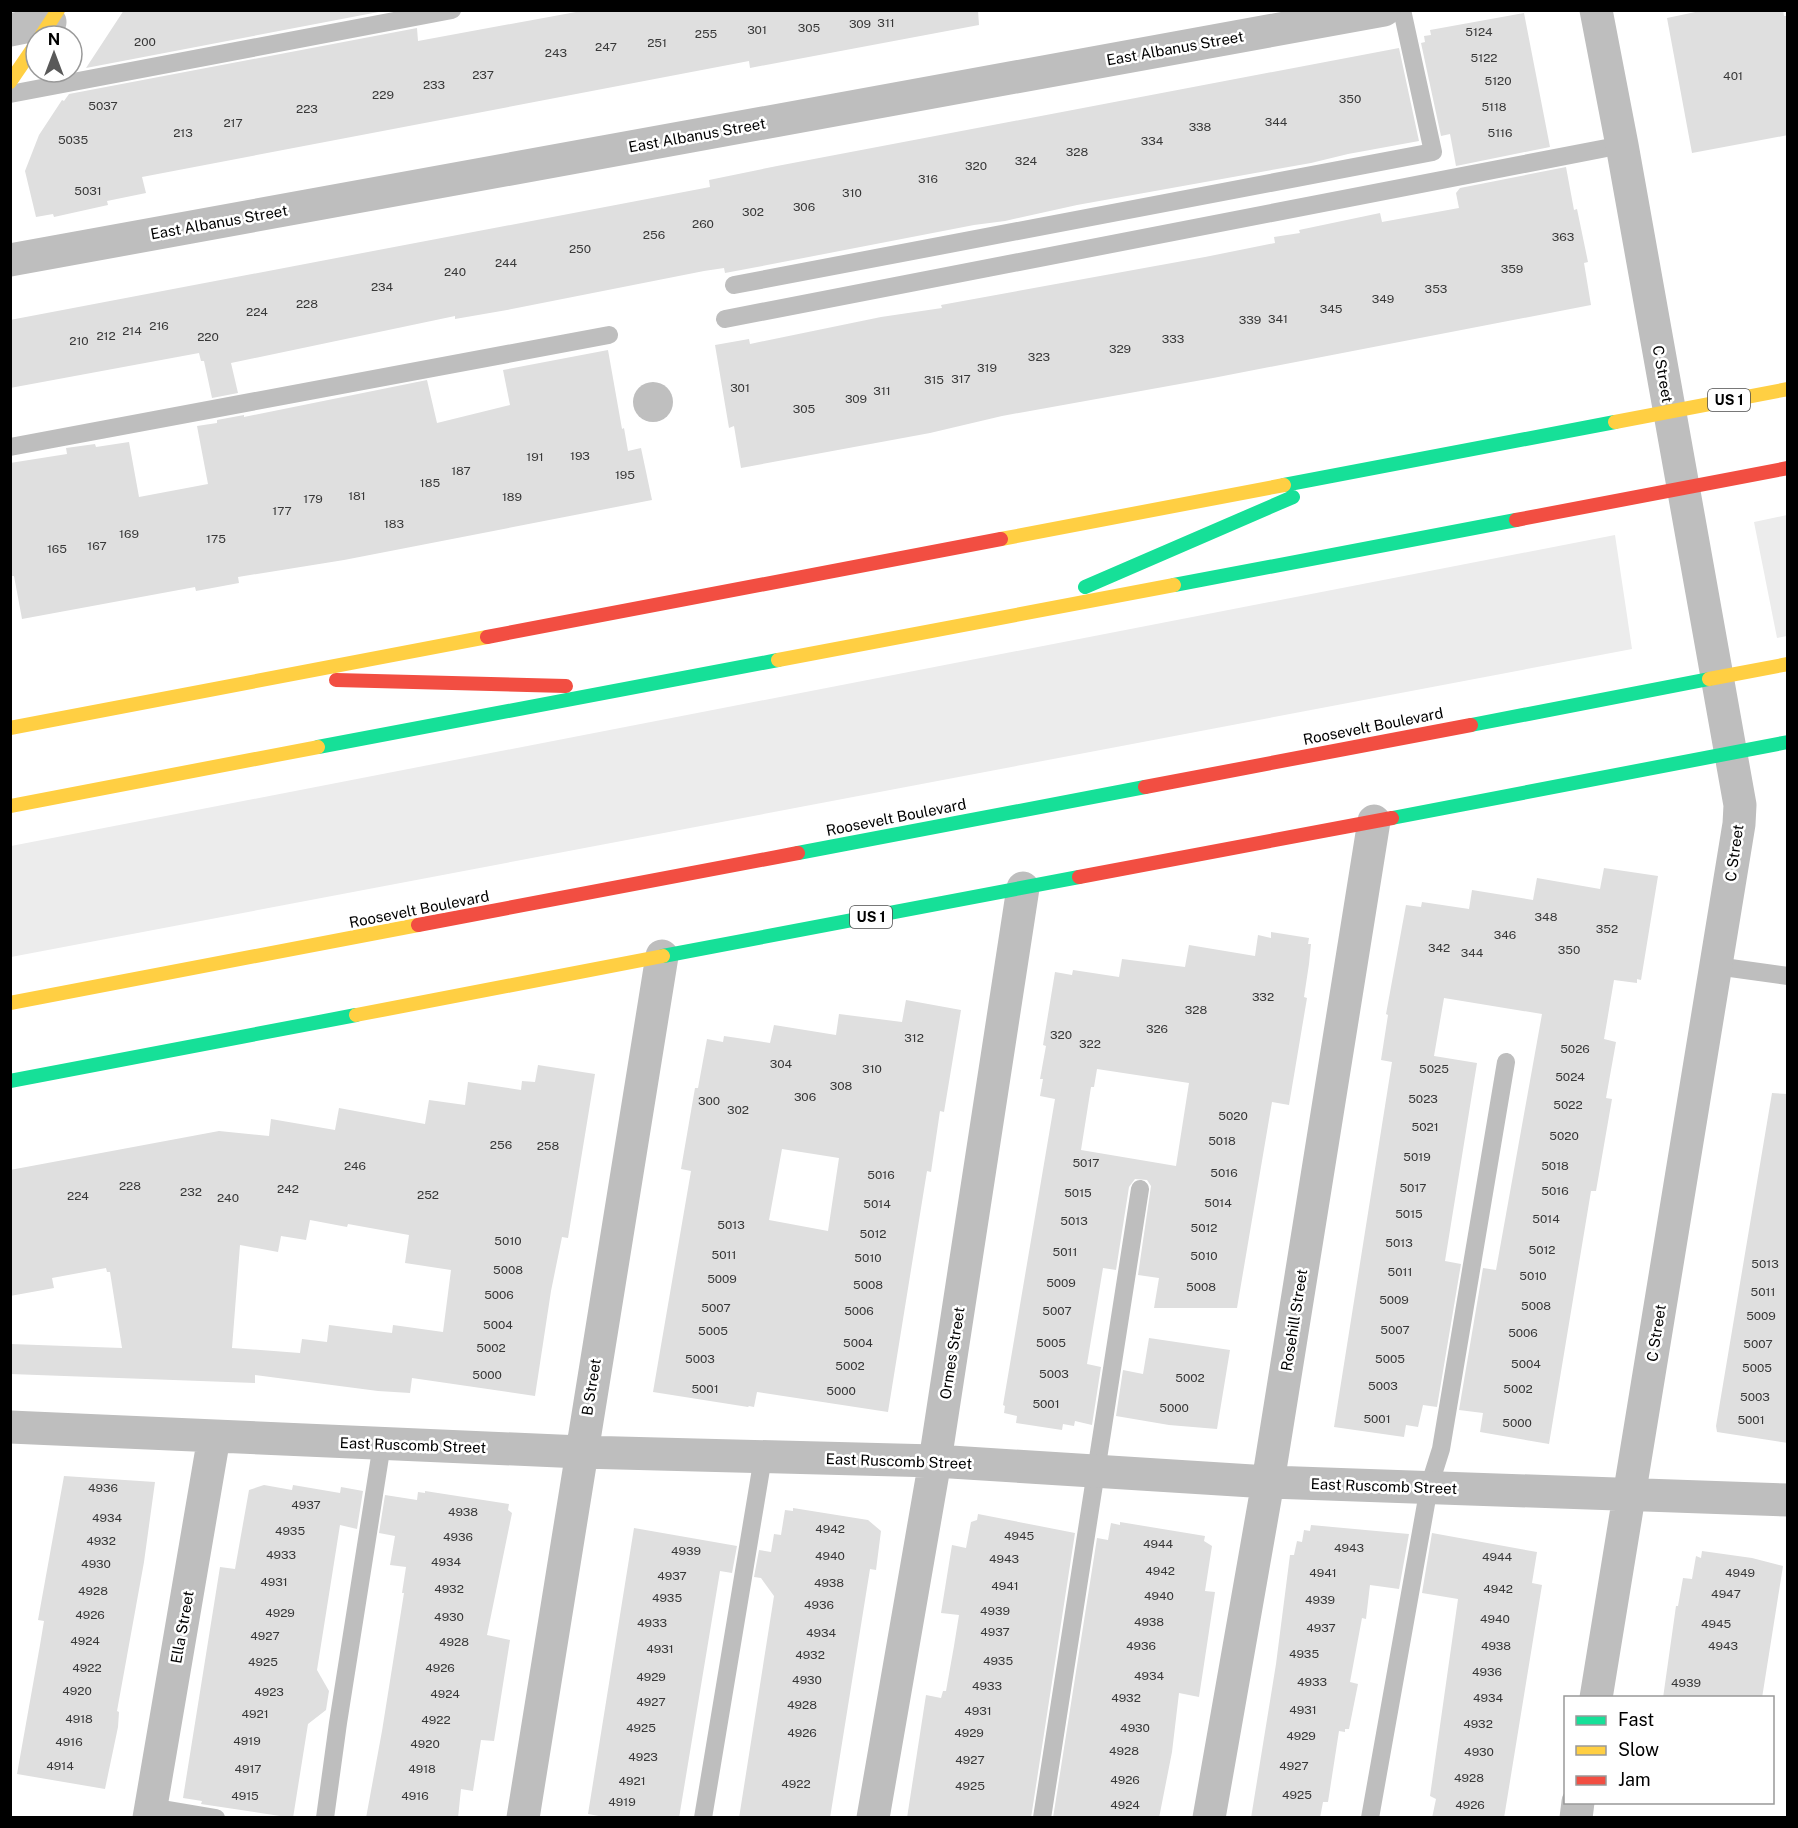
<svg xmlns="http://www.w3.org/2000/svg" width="1798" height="1828" font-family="'Public Sans',sans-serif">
  <rect width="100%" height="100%" fill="#fff"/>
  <!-- green -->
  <path fill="#ececec" d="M1787,515v121l-10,2 -23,-116z
    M1615,535l17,114 -1621,308v-111z"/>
  <!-- water -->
  <path fill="#bfbfbf" d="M633 402a20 20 0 1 1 40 0a20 20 0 1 1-40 0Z"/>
  <!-- building -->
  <path fill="#dfdfdf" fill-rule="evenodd" d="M124,10h265l-303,58z
    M587,10h391l1,15 -229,43 -1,-7 -607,116 4,16 -39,8 1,4 -54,12 -1,-3 -17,3 -11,-46 14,-36 23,-35 2,1 5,-7 348,-66 1,13z
    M1705,10h78l1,6h4v119l-96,18 -25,-135z
    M1524,13l26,134 -94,19 -6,-32 -9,2 -20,-93 4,-1 -1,-6 7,-1 -1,-5z
    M1399,48l20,93 -71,13 -37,9 -234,42 -72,16 -31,4 -217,42 -32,6 -1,-5 -20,3 -197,39 -52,9v-3l-224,47 7,30 -26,5 -8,-37h-3l-2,-8 -189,35v-68l700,-133 -1,-7 68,-14z
    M1566,167l8,43 3,-1 11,53 -4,1 7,42 -378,73 -211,38 -72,17 -189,35 -7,-42 -5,2 -14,-83 34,-6 1,5 131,-27 61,-9 -1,-3 264,-48 70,-14 -1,-6 26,-4 -1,-3 81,-17 2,9 77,-14 -3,-15 4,-5z
    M608,350l14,79 2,-1 4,23 13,-3 11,52 -308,60 -106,17 1,6 -43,8 -1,-4 -173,32 -8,-43h-4v-113l57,-9 -1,-6 29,-4 1,3 33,-5 10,55 69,-13 -11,-58 20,-3v-3l27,-5v2l183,-37 10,43 73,-18 -7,-35z
    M1604,868l54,8 -17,104 -4,-1v4l-23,-3 -10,59 12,3 -10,56 6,1 -16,92h-5l-42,253 -69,-12 3,-19 -24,-3 24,-142 13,2 46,-256 -98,-16 -10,58 43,7 -32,198 16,3 -24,143 -14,-2 -5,22 -12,-2 -2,12 -70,-10 58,-365 -11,-2 7,-45 -2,-1 20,-109 15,2 1,-5 47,7 3,-19 61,10 4,-22 63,11z
    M1271,932l38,6 -1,6h3l-2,20 -5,33 3,1 -18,107 -17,-3 -35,206h-83l5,-30 -21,-3 13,-89 -4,-6 -12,-1 -6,8 -13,83 -13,-2 -16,96 14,3 -9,58 -17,-4 -1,5 -11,-2 -1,6 -46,-7 1,-7 -13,-3 1,-7 -2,-1 52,-306 -15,-3 3,-17h-3l6,-33 -3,-1 12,-73 17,3 1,-5 46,7 3,-18 63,8 4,-22 66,11 3,-21 13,3zM1097,1069l92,14 -13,83 -95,-16 10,-63h3z
    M906,1000l55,10 -17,102 -4,-1 -9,61 -4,-1 -39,241 -131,-20 -3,15 -5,-1 -1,1 -95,-15 38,-221 -10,-2 14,-81h3l9,-49 16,3 1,-6 46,7 4,-18 62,10 3,-21 63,8zM782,1149l57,9 -11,73 -59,-11z
    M538,1065l57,9 -27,164 -6,-1 -11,54 -16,105 -123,-18 -2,15 -32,-2 -123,-16v8l-245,-9v-30l112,4 -12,-76h-3l-1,-4 -54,10 2,10 -44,8v-126l209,-39 50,5 2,-17 64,11 4,-22 86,16 4,-24 36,5 3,-23 53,8 1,-9 13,1zM310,1220l37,7 1,-3 61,11 -4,28 46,7 -8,62 -50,-7 -1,8 -63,-8 -2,17 -25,-3 -2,14 -68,-5 8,-103 38,7 3,-16 25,4z
    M1772,1093l16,1v349l-71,-11 -1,-6z
    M1149,1338l81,12 -13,79 -48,-4 -53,-9 7,-46 20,4z
    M64,1476l91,6 -11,80 -27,149 2,1 -1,15 -13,62 -88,-15 23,-129 4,-24 -6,-1z
    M264,1485l28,5 1,-5 47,8 1,-6 22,4 -6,38 -17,-4 -23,145 12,21 -3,19 -18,14 -15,94 -92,-14 1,-3 -19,-3 37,-231 15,2 14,-79z
    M425,1491l84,13 -1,6 4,3 -25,122 23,5 -16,101 -13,-1 -8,51 -12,-2 -3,29h-92l16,-87 22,-138h-2l4,-26 -16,-2 5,-29 -16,-3 6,-38 32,5 1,-8 7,1z
    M793,1508l75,12 13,11 -5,39 -6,-1 -40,249h-91l35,-222 -13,-18 -7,-1 5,-27 12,2 3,-18 7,1 4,-25 8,1z
    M978,1514l97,19 -44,285h-124l19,-123 15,3 2,-7h3l8,-45 5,-31 -18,-2 11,-68 14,3 5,-26 6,-2z
    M1120,1522l85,14 -1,5 8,5 -7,45 10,1 -16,105 -20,-4 -7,59 -13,66h-106l44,-280 11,2 3,-17 9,2z
    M1311,1525l98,9 -10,55 -29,-4 -4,34 -4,-1 -12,64 8,2 -9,45h-4v3l-6,-1 -11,71h-5l-3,16h-69l25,-154 14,-109h4l3,-14 5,1 2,-12 6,1z
    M634,1528l103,18 -5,27 -12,-2 -41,247h-69l-22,-4z
    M1432,1533l105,19 -5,31 10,2 -38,233h-72l4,-19 -6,-3 28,-197 -36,-6z
    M1702,1551l50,7 31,8 -21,132h-99l13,-92h2l5,-28 9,1 4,-23 5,2z"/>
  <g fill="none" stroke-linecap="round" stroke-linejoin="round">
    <!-- lane -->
    <path stroke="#bebebe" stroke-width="18" d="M10,94l442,-84
      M734,285l699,-133 -31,-142
      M725,319l897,-174
      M10,447l599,-112
      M1716,966l72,10
      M151,1807l65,11
      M325,1818l13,-95 44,-279
      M703,1818l60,-361
      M1042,1818l98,-629
      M1370,1818l59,-331 12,-38 65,-387"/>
    <!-- street -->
    <path stroke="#bebebe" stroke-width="33" d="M10,30l40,-8
      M10,260l1374,-250
      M10,1427l571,25 354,9 333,21 520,18
      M1596,1698l143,-874 1,-19 -118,-660 -26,-135
      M149,1818l65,-381
      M523,1818l139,-862
      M873,1818l62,-357 88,-573
      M1209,1818l59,-336 106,-661
      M1576,1818l2,-16"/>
    <!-- fast -->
    <path stroke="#16e098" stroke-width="14" d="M1284,485l331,-63
      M1174,585l342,-65
      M1085,587l208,-90
      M1471,725l238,-46
      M318,747l460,-87
      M1392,818l396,-76
      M798,853l347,-66
      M663,956l416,-79
      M10,1081l346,-66"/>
    <!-- slow -->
    <path stroke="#ffcf43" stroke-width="14" d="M41,36l17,-26
      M10,82l26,-38
      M1615,422l173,-33
      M1001,539l283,-54
      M778,660l396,-75
      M1709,679l79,-15
      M10,728l477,-91
      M10,806l308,-59
      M10,1003l408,-78
      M356,1015l307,-59"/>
    <!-- jam -->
    <path stroke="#f24e42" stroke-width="14" d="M1516,520l272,-52
      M487,637l514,-98
      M336,680l230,6
      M1145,787l326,-62
      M1079,877l313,-59
      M418,925l380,-72"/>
  </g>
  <g text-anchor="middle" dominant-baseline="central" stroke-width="5" stroke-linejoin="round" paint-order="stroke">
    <!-- number labels -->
    <g font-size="12" fill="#383838">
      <text x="886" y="23">311</text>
      <text x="860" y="24">309</text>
      <text x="809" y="28">305</text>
      <text x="757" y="30">301</text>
      <text x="1479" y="32">5124</text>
      <text x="706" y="34">255</text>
      <text x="145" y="42">200</text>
      <text x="657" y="43">251</text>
      <text x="606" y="47">247</text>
      <text x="556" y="53">243</text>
      <text x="1484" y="58">5122</text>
      <text x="483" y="75">237</text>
      <text x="1733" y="76">401</text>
      <text x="1498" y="81">5120</text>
      <text x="434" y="85">233</text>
      <text x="383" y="95">229</text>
      <text x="1350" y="99">350</text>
      <text x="103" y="106">5037</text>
      <text x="1494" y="107">5118</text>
      <text x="307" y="109">223</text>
      <text x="1276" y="122">344</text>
      <text x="233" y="123">217</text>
      <text x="1200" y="127">338</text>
      <text x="183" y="133">213</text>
      <text x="1500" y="133">5116</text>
      <text x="73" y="140">5035</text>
      <text x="1152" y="141">334</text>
      <text x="1077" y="152">328</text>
      <text x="1026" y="161">324</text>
      <text x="976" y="166">320</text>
      <text x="928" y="179">316</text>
      <text x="88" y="191">5031</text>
      <text x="852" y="193">310</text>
      <text x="804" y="207">306</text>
      <text x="753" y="212">302</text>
      <text x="703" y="224">260</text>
      <text x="654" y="235">256</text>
      <text x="1563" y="237">363</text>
      <text x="580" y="249">250</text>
      <text x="506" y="263">244</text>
      <text x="1512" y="269">359</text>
      <text x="455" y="272">240</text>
      <text x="382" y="287">234</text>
      <text x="1436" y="289">353</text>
      <text x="1383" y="299">349</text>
      <text x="307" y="304">228</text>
      <text x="1331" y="309">345</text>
      <text x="257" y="312">224</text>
      <text x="1278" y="319">341</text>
      <text x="1250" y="320">339</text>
      <text x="159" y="326">216</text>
      <text x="132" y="331">214</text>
      <text x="106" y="336">212</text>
      <text x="208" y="337">220</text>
      <text x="1173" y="339">333</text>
      <text x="79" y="341">210</text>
      <text x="1120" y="349">329</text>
      <text x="1039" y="357">323</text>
      <text x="987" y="368">319</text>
      <text x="961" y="379">317</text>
      <text x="934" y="380">315</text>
      <text x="740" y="388">301</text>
      <text x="882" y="391">311</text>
      <text x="856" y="399">309</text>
      <text x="804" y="409">305</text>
      <text x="580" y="456">193</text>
      <text x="535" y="457">191</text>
      <text x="461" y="471">187</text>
      <text x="625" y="475">195</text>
      <text x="430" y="483">185</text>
      <text x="357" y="496">181</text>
      <text x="512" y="497">189</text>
      <text x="313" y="499">179</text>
      <text x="282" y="511">177</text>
      <text x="394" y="524">183</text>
      <text x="129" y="534">169</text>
      <text x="216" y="539">175</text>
      <text x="97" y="546">167</text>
      <text x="57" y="549">165</text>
      <text x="1546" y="917">348</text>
      <text x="1607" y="929">352</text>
      <text x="1505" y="935">346</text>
      <text x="1439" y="948">342</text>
      <text x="1569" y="950">350</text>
      <text x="1472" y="953">344</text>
      <text x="1263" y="997">332</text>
      <text x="1196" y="1010">328</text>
      <text x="1157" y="1029">326</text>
      <text x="1061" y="1035">320</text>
      <text x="914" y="1038">312</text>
      <text x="1090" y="1044">322</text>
      <text x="1575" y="1049">5026</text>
      <text x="781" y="1064">304</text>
      <text x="872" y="1069">310</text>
      <text x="1434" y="1069">5025</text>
      <text x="1570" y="1077">5024</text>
      <text x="841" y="1086">308</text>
      <text x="805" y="1097">306</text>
      <text x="1423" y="1099">5023</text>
      <text x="709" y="1101">300</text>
      <text x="1568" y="1105">5022</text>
      <text x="738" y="1110">302</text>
      <text x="1233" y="1116">5020</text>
      <text x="1425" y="1127">5021</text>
      <text x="1564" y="1136">5020</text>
      <text x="1222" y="1141">5018</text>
      <text x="501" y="1145">256</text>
      <text x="548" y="1146">258</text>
      <text x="1417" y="1157">5019</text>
      <text x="1086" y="1163">5017</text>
      <text x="355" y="1166">246</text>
      <text x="1555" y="1166">5018</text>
      <text x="1224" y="1173">5016</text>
      <text x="881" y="1175">5016</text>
      <text x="130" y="1186">228</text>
      <text x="1413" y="1188">5017</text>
      <text x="288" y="1189">242</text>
      <text x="1555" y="1191">5016</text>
      <text x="191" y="1192">232</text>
      <text x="1078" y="1193">5015</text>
      <text x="428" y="1195">252</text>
      <text x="78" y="1196">224</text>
      <text x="228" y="1198">240</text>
      <text x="1218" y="1203">5014</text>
      <text x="877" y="1204">5014</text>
      <text x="1409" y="1214">5015</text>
      <text x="1546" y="1219">5014</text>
      <text x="1074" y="1221">5013</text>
      <text x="731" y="1225">5013</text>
      <text x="1204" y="1228">5012</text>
      <text x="873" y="1234">5012</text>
      <text x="508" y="1241">5010</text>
      <text x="1399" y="1243">5013</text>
      <text x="1542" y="1250">5012</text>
      <text x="1065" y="1252">5011</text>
      <text x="724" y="1255">5011</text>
      <text x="1204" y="1256">5010</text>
      <text x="868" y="1258">5010</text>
      <text x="1765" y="1264">5013</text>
      <text x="508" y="1270">5008</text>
      <text x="1400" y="1272">5011</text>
      <text x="1533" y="1276">5010</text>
      <text x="722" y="1279">5009</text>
      <text x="1061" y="1283">5009</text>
      <text x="868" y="1285">5008</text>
      <text x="1201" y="1287">5008</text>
      <text x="1763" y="1292">5011</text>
      <text x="499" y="1295">5006</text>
      <text x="1394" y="1300">5009</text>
      <text x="1536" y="1306">5008</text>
      <text x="716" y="1308">5007</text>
      <text x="859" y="1311">5006</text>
      <text x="1057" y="1311">5007</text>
      <text x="1761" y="1316">5009</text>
      <text x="498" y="1325">5004</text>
      <text x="1395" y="1330">5007</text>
      <text x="713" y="1331">5005</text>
      <text x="1523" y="1333">5006</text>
      <text x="858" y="1343">5004</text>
      <text x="1051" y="1343">5005</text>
      <text x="1758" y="1344">5007</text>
      <text x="491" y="1348">5002</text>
      <text x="700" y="1359">5003</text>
      <text x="1390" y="1359">5005</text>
      <text x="1526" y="1364">5004</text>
      <text x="850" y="1366">5002</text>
      <text x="1757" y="1368">5005</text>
      <text x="1054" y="1374">5003</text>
      <text x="487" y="1375">5000</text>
      <text x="1190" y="1378">5002</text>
      <text x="1383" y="1386">5003</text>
      <text x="705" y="1389">5001</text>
      <text x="1518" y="1389">5002</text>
      <text x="841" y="1391">5000</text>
      <text x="1755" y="1397">5003</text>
      <text x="1046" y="1404">5001</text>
      <text x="1174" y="1408">5000</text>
      <text x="1377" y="1419">5001</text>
      <text x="1751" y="1420">5001</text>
      <text x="1517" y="1423">5000</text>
      <text x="103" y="1488">4936</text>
      <text x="306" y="1505">4937</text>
      <text x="463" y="1512">4938</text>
      <text x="107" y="1518">4934</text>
      <text x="830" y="1529">4942</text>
      <text x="290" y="1531">4935</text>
      <text x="1019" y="1536">4945</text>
      <text x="458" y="1537">4936</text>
      <text x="101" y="1541">4932</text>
      <text x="1158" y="1544">4944</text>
      <text x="1349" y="1548">4943</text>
      <text x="686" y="1551">4939</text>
      <text x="281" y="1555">4933</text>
      <text x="830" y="1556">4940</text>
      <text x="1497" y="1557">4944</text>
      <text x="1004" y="1559">4943</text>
      <text x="446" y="1562">4934</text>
      <text x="96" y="1564">4930</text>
      <text x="1160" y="1571">4942</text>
      <text x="1323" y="1573">4941</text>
      <text x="1740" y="1573">4949</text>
      <text x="672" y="1576">4937</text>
      <text x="274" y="1582">4931</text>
      <text x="829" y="1583">4938</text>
      <text x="1005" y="1586">4941</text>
      <text x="449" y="1589">4932</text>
      <text x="1498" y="1589">4942</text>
      <text x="93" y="1591">4928</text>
      <text x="1726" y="1594">4947</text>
      <text x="1159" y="1596">4940</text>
      <text x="667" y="1598">4935</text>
      <text x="1320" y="1600">4939</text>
      <text x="819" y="1605">4936</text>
      <text x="995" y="1611">4939</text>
      <text x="280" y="1613">4929</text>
      <text x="90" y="1615">4926</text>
      <text x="449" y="1617">4930</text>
      <text x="1495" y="1619">4940</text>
      <text x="1149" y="1622">4938</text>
      <text x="652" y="1623">4933</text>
      <text x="1716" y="1624">4945</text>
      <text x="1321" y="1628">4937</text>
      <text x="995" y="1632">4937</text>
      <text x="821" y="1633">4934</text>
      <text x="265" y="1636">4927</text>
      <text x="85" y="1641">4924</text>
      <text x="454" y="1642">4928</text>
      <text x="1141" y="1646">4936</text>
      <text x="1496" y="1646">4938</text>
      <text x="1723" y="1646">4943</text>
      <text x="660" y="1649">4931</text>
      <text x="1304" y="1654">4935</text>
      <text x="810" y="1655">4932</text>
      <text x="998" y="1661">4935</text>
      <text x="263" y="1662">4925</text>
      <text x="87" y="1668">4922</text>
      <text x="440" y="1668">4926</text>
      <text x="1487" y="1672">4936</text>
      <text x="1149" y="1676">4934</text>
      <text x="651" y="1677">4929</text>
      <text x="807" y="1680">4930</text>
      <text x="1312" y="1682">4933</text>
      <text x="1686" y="1683">4939</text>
      <text x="987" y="1686">4933</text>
      <text x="77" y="1691">4920</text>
      <text x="269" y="1692">4923</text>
      <text x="445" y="1694">4924</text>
      <text x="1126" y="1698">4932</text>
      <text x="1488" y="1698">4934</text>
      <text x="651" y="1702">4927</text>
      <text x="802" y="1705">4928</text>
      <text x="1303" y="1710">4931</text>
      <text x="978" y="1711">4931</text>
      <text x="255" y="1714">4921</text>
      <text x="79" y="1719">4918</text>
      <text x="436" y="1720">4922</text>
      <text x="1478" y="1724">4932</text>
      <text x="641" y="1728">4925</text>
      <text x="1135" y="1728">4930</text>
      <text x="802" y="1733">4926</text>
      <text x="969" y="1733">4929</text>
      <text x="1301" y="1736">4929</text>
      <text x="247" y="1741">4919</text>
      <text x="69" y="1742">4916</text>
      <text x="425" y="1744">4920</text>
      <text x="1124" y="1751">4928</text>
      <text x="1479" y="1752">4930</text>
      <text x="643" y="1757">4923</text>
      <text x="970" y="1760">4927</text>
      <text x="60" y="1766">4914</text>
      <text x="1294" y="1766">4927</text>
      <text x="248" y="1769">4917</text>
      <text x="422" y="1769">4918</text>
      <text x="1469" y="1778">4928</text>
      <text x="1125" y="1780">4926</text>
      <text x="632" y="1781">4921</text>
      <text x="796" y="1784">4922</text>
      <text x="970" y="1786">4925</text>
      <text x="1297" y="1795">4925</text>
      <text x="245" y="1796">4915</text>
      <text x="415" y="1796">4916</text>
      <text x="622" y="1802">4919</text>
      <text x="1125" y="1805">4924</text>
      <text x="1470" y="1805">4926</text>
    </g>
    <!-- shield labels -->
    <g fill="#fff" stroke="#4c4c4c" stroke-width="1.5">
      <rect x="1708" y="389" width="42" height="22" rx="4.5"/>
      <rect x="850" y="906" width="42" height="22" rx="4.5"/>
    </g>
    <g font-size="14" font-weight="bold" fill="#000">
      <text x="1729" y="400">US 1</text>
      <text x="871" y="917">US 1</text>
    </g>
    <!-- street labels -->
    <g font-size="15" fill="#000" stroke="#fff">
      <text transform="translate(1175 48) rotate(-10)">East Albanus Street</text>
      <text transform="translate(697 135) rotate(-10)">East Albanus Street</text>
      <text transform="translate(219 222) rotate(-10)">East Albanus Street</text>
      <text transform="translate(1663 374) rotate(80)">C Street</text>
      <text transform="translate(1373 726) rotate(-11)">Roosevelt Boulevard</text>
      <text transform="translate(896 817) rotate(-11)">Roosevelt Boulevard</text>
      <text transform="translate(1734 853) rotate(-82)">C Street</text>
      <text transform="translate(419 909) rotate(-11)">Roosevelt Boulevard</text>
      <text transform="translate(1294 1320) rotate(-81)">Rosehill Street</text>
      <text transform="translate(1656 1333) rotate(-81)">C Street</text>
      <text transform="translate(952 1353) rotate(-81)">Ormes Street</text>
      <text transform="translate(591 1387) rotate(-81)">B Street</text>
      <text transform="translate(413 1445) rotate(2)">East Ruscomb Street</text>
      <text transform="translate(899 1461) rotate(2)">East Ruscomb Street</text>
      <text transform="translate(1384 1486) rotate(2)">East Ruscomb Street</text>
      <text transform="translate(182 1627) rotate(-80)">Ella Street</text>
    </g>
  </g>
  <!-- border -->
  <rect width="1798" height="1828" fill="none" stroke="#000000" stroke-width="24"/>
  <!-- legend -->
  <rect x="1564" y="1696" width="210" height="108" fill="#ffffff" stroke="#999999" stroke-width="1.5"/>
  <rect x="1576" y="1716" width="30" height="9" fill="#16e098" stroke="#999999" stroke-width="1.5"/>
  <text x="1618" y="1726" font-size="18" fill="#000000">Fast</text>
  <rect x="1576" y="1746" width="30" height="9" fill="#ffcf43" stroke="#999999" stroke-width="1.5"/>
  <text x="1618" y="1756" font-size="18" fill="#000000">Slow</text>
  <rect x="1576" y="1776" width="30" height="9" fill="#f24e42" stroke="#999999" stroke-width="1.5"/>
  <text x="1618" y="1786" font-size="18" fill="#000000">Jam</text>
  <!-- north arrow -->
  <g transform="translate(54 54)"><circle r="28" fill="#ffffff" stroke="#999999" stroke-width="1.5"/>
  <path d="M0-4.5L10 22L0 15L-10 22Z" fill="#595959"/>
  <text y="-9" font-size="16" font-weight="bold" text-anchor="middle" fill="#000000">N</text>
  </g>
</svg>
